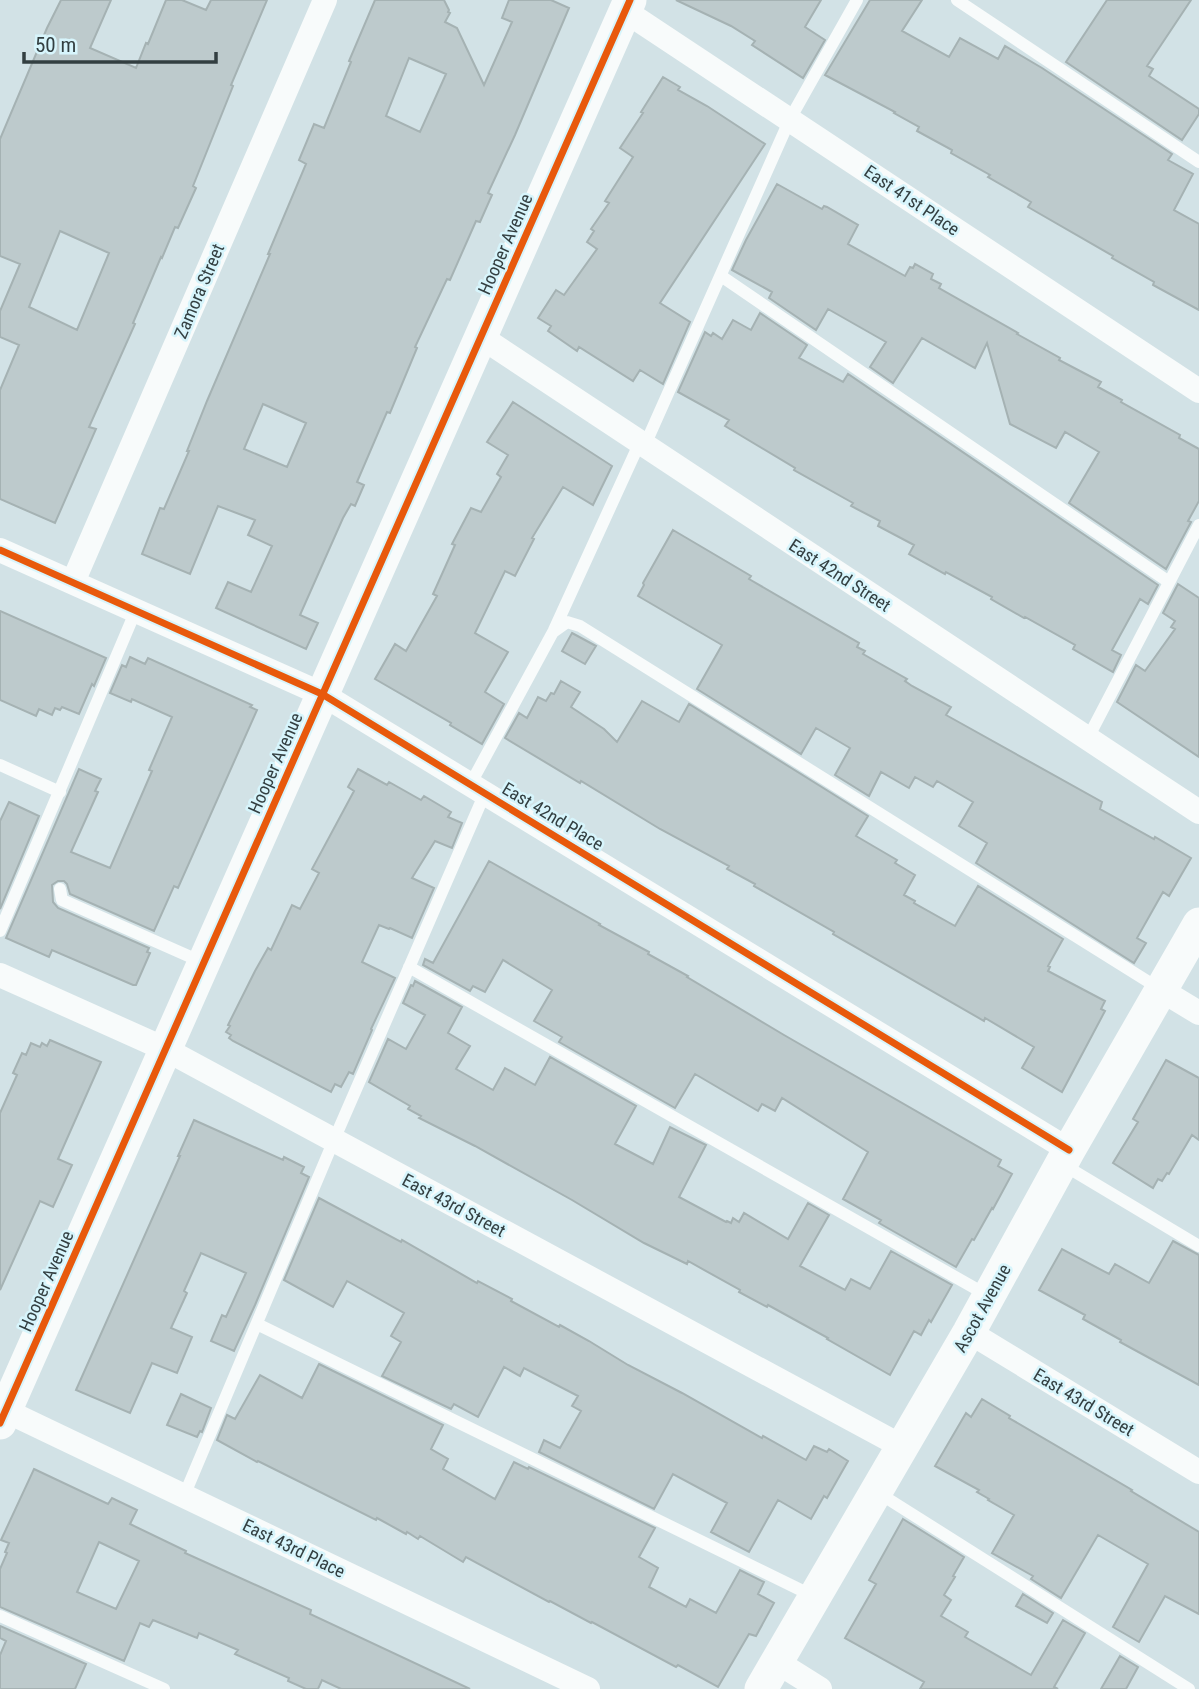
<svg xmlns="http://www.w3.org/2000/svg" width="1199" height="1689" font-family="'Roboto Condensed',sans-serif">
  <rect width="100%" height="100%" fill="#d2e2e6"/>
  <!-- building -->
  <path fill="#bdcacc" stroke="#a5b2b3" stroke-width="2" fill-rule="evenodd" d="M61,0h50l-21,48 46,20 10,-25 2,1 18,-44h16l24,10 5,-10h56l-36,85 2,1 -40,100 3,2 -18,40 -3,-1 -13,31 -1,-1 -28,66 2,1 -46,103 7,2 -41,94 -55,-24v-109l19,-45 -19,-8v-26l20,-47 -20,-8v-117l47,-111zM60,231l49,22 -32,77 -48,-23z
    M375,0h69l5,10 -1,2 2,1 -5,9 12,6 27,57 28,-63 -10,-4 7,-18h42l18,8 -54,127 -27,58 4,2 -12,27 -4,-1 -26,59 -3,-1 -32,68 2,1 -27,65 -3,-1 -30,70 7,3 -9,21 -4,-2 -8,14 -43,97 18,8 -12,26 -90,-41 12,-26 23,10 21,-46 -24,-11 7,-15 -37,-14 -28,68 -48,-20 18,-46 4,1 25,-58h-2l20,-50 63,-147h-2l38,-90 -7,-4 15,-36 10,4 27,-66 -2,-1zM409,58l37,16 -26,58 -34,-16zM263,404l43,19 -19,44 -43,-18z
    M676,0h145l-16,27 20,13 -22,38 -51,-33 3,-4 -24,-15z
    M870,0h52l-20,31 47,26 11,-19 38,21 7,-13 37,22 130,86 -4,6 25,14 -19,36 25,14v86l-46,-25 1,-3 -42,-24 1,-2 -85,-49 3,-5 -43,-25 2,-2 -39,-22 1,-3 -35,-19 2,-4 -25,-14 1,-1 -70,-37z
    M1107,0h84l-44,66 6,3 -4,7 50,33v5l-17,26 -116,-78z
    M663,77l17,10 -2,3 29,16 58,38 -105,159 30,19 -27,62 -23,-14 -7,11 -54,-34 -2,4 -29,-20 3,-5 -13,-8 18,-28 8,5 33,-46 -10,-7 7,-11 -3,-2 18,-26 -4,-2 28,-44 -13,-9 23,-35 -2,-1z
    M777,184l45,25 2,-3 3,1 31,18 -10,19 57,32 5,-9 3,1 2,-4 18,10 -2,5 10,5 -2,4 79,45 -1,1 43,24 -1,2 42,22 -3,5 24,13 -1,2 59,33 -1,3 20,11v52l-11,20 3,1 -25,47 -97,-66 30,-51 -34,-20 -9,16 -46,-24 -23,-81 -12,25 -53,-30 -29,45 -23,-16 16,-25 -58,-33 -12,21 -47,-32 3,-6 -40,-22 14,-30z
    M760,313l47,32 -8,13 44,24 5,-8 310,211 -10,19 -8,-5 -28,51 9,5 -8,17 -40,-23 2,-4 -50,-28 -1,1 -33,-19 1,-2 -46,-25 -1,2 -36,-20 5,-9 -36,-19 2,-5 -29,-15 2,-3 -59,-33 1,-2 -70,-42 4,-6 -51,-28 27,-60 6,4 2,-3 9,6 11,-19 18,10z
    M513,402l99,64 -19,39 -30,-18 -31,51 2,1 -19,37 -10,-5 -30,62 33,19 -23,40 19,12 -22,40 -32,-19 1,-2 -76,-44 20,-35 11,7 31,-55 -4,-2 22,-49 -3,-1 19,-36 10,4 20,-35 -4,-3 11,-19 -21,-13z
    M673,530l78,46 -2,3 110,64 -2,4 8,4 -2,3 44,25 -2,2 7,5 39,21 -5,8 156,87 -2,7 54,30 1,-2 36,21 -22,38 -6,-4 -26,46 9,5 -12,20 -158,-100 11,-20 -28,-17 14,-24 -36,-21 -4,6 -18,-10 -6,11 -28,-16 -12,24 -34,-21 15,-27 -34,-20 -15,26 -104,-65 25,-44 -84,-49 6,-11 -1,-2z
    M1178,584l21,14v159l-82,-55 19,-37 9,6 30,-42 -4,-2 4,-6 -12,-8z
    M0,611l106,47 -12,28 -2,-2 -13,30 -17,-7 -2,3 -5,-2 -3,7 -13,-6 -3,7 -36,-16z
    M572,633l24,13 -11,18 -23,-13z
    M130,657l15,7 3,-6 104,47 -2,2 7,3 -79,178 -4,-2 -20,45 -84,-37 -3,-10 -3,-3h-6l-6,4 1,17 5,6 91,40 -2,4 3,1 -14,32h-3l-81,-35 -3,7 -43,-19 73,-169 22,10 -6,12 3,1 -27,60 39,16 42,-97 -3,-1 23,-53 -40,-18 -1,3 -21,-9 12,-28 4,2z
    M561,681l19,11 -9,15 33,22 13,13 25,-41 37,21 10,-18 179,112 -12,20 41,24 -2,3 20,12 -11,20 11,6 -1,2 41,23 23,-40 85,53 -15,27 2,1 -2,4 57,30 -4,8 4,2 -43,81 -40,-24 12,-21 -49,-29 -1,3 -151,-87 1,-2 -80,-46 1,-2 -28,-15 2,-3 -69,-37 -79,-48 -1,2 -75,-45 14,-25 8,5 11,-21 8,4 5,-8 3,1z
    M358,769l29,16 2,-3 32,18 3,-4 27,16 -3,5 14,6 -10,25 -17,-7 -23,37 22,10 -22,50 -22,-10 -1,1 -10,-4 -17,37 33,16 -24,51 1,1 -19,44 -4,-2 -8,15 -6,-3 -4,8 -98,-51 -4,-3 2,-3 -5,-3 4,-6 -2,-1 27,-54 13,-23 3,2 21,-45 8,4 19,-36 -7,-4 42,-78 -6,-4z
    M9,802l30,14 -39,93v-88z
    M489,861l111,63 -1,1 50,27 -1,2 40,22 -1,1 97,58 217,125 -3,6 14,8 -19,35 -1,-1 -18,32 -2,-1 -16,28 -77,-44 2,-3 -38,-21 25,-47 -86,-54 -7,13 -13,-7 -4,7 -63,-37 -20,34 -116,-66 3,-5 -28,-16 18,-31 -49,-30 -18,32 -12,-6 -3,5 -47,-26 2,-6 8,4z
    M415,981l47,26 -14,26 22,13 -14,23 37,21 12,-22 30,17 15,-28 86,49 -21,38 38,20 17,-37 36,18 -27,52 47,25 1,-1 4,2 2,-5 6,4 5,-9 44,26 20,-36 21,12 -29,51 45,24 6,-11 19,10 21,-38 61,34 -21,37 -2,-2 -8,15 -7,-4 -24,44 -63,-36 1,-1 -60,-33 -1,2 -28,-15 1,-2 -52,-29 -1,3 -43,-21 -72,-43 -97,-54 -56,-28 2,-2 -13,-7 2,-3 -41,-24 19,-43 18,10 19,-34 -22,-12 8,-18 2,1z
    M50,1040l51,22 -43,97 14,6 -19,42 -13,-6 -40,89v-177l17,-38 -4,-2 9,-20 4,2 5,-12 9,4 2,-4 5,3z
    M1166,1060l33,18v62l-7,-5 -23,39 -2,-1 -5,8 -4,-2 -5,9 -40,-25 25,-41 -5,-3z
    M194,1120l89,40 1,-3 20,10 -3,6 8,4 -54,128 -21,46 -23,-10 11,-26 4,2 20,-44 -45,-20 -17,38 3,2 -16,35 21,9 -15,36 -25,-10 -22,50 -54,-23 104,-234h-2z
    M319,1198l82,44 1,-2 75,43 1,-2 34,18 -1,2 48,26 1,-2 29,16 39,24 54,28 80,45 1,-2 43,24 8,-14 13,6 2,-3 19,12 -21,37 -3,-2 -13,23 -33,-19 -29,52 -38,-20 16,-29 -54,-29 -19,35 -115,-57 5,-12 16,8 21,-37 -9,-5 6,-10 -54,-28 -4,8 -16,-9 -26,50 -24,-13 -3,5 -69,-33 19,-34 -10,-6 13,-23 -57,-32 -14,26 -49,-27z
    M1173,1241l26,14v130l-79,-43 1,-2 -38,-21 2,-4 -46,-25 23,-41 47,25 6,-10 34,19z
    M319,1364l124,61 -12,24 17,10 -5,10 52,30 19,-37 14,7 1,-2 126,61 -16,29 19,11 -9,19 37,20 4,-8 26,14 24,-43 24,12 -6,12 16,9 -18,33 -7,-2 -31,53 -40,-22 -2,2 -84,-45 -1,1 -41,-22 -1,1 -83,-45 -3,5 -43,-26 -2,3 -11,-7 -1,2 -29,-16 -1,2 -118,-59 -1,1 -40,-22 10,-25 8,4 25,-44 42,23z
    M181,1394l30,14 -9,24 -2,-1 -3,6 -30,-12z
    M982,1399l28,17 -1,2 123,72 -1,1 68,41v82l-34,-18 -26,46 -26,-15 35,-63 -50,-29 -37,63 -30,-19 2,-3 -41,-23 22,-38 -26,-15 1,-1 -12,-7 2,-2 -44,-24 31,-53 5,4z
    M34,1469l74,35 4,-6 25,12 -7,14 56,27 -1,2 126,57 -1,4 160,75h-129l-19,-9 -4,9h-12l-18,-8 1,-3 -54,-24 3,-4 -39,-17 -2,5 -44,-18 -4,7 -9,-4 -16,38 -124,-54v-38l7,-16 -2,-1 4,-9 -8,-3zM99,1542l40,19 -23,48 -39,-17z
    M903,1519l61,38 -11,19 2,1 -11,18 7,5 -10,16 27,16 -3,5 66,38 32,-55 22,13 -31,54 4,2h-138l4,-7 -79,-44 31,-54 -7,-4z
    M1023,1594l30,19 -6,10 -31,-17z
    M0,1626l86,38 -11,25h-75v-34l6,-14 -6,-3z
    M1120,1656l18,11 -12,22h-25z"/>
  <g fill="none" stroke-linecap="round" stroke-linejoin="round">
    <!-- lane -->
    <path stroke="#f8fbfb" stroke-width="12" d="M957,0l242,162
      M721,276l448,306
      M645,445l145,-326 67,-119
      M554,630l86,-188
      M1088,738l111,-213
      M0,765l60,27
      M470,785l83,-153 14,-10 13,4 580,363
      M60,889l2,11 140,62
      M0,931l136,-321
      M409,967l578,328
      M1062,1164l137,82
      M257,1324l556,272
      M877,1492l312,197
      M184,1496l150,-356 151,-347
      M0,1616l164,73"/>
    <!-- street -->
    <path stroke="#f8fbfb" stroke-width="24" d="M625,11l574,380
      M481,337l718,475
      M0,550l322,144 747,456
      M73,582l252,-582
      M0,975l165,74 738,398
      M1161,990l38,23
      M969,1332l230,140
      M0,1408l588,281
      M777,1662l43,27"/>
    <!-- secondary -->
    <path stroke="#f8fbfb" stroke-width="33" d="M0,1423l630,-1423
      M761,1689l208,-357 100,-182 130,-226"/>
    <defs>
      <path id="cycleway" d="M0,550l322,144 747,456
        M0,1423l630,-1423"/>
    </defs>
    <!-- cycleway casing -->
    <use href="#cycleway" stroke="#d7f5fc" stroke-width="11"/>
    <!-- cycleway -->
    <use href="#cycleway" stroke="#e8590c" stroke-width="7"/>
  </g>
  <g text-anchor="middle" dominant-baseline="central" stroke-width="5" stroke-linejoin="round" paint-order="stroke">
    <!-- street labels -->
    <g font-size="18" fill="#333f41" stroke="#d7f5fc">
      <text transform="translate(912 200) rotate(34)">East 41st Place</text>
      <text transform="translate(505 244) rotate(-66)">Hooper Avenue</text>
      <text transform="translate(199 291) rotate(-67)">Zamora Street</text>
      <text transform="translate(840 575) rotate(33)">East 42nd Street</text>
      <text transform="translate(275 763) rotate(-66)">Hooper Avenue</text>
      <text transform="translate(553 816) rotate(31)">East 42nd Place</text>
      <text transform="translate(454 1205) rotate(28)">East 43rd Street</text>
      <text transform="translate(46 1281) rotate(-66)">Hooper Avenue</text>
      <text transform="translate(982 1308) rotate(-61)">Ascot Avenue</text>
      <text transform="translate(1084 1402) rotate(31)">East 43rd Street</text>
      <text transform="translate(294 1548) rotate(26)">East 43rd Place</text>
    </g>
  </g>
  <!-- scale -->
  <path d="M24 52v10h192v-10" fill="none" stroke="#333f41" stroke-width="3.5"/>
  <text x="35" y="52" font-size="21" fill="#333f41" stroke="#d7f5fc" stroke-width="5" paint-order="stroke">50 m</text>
</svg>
